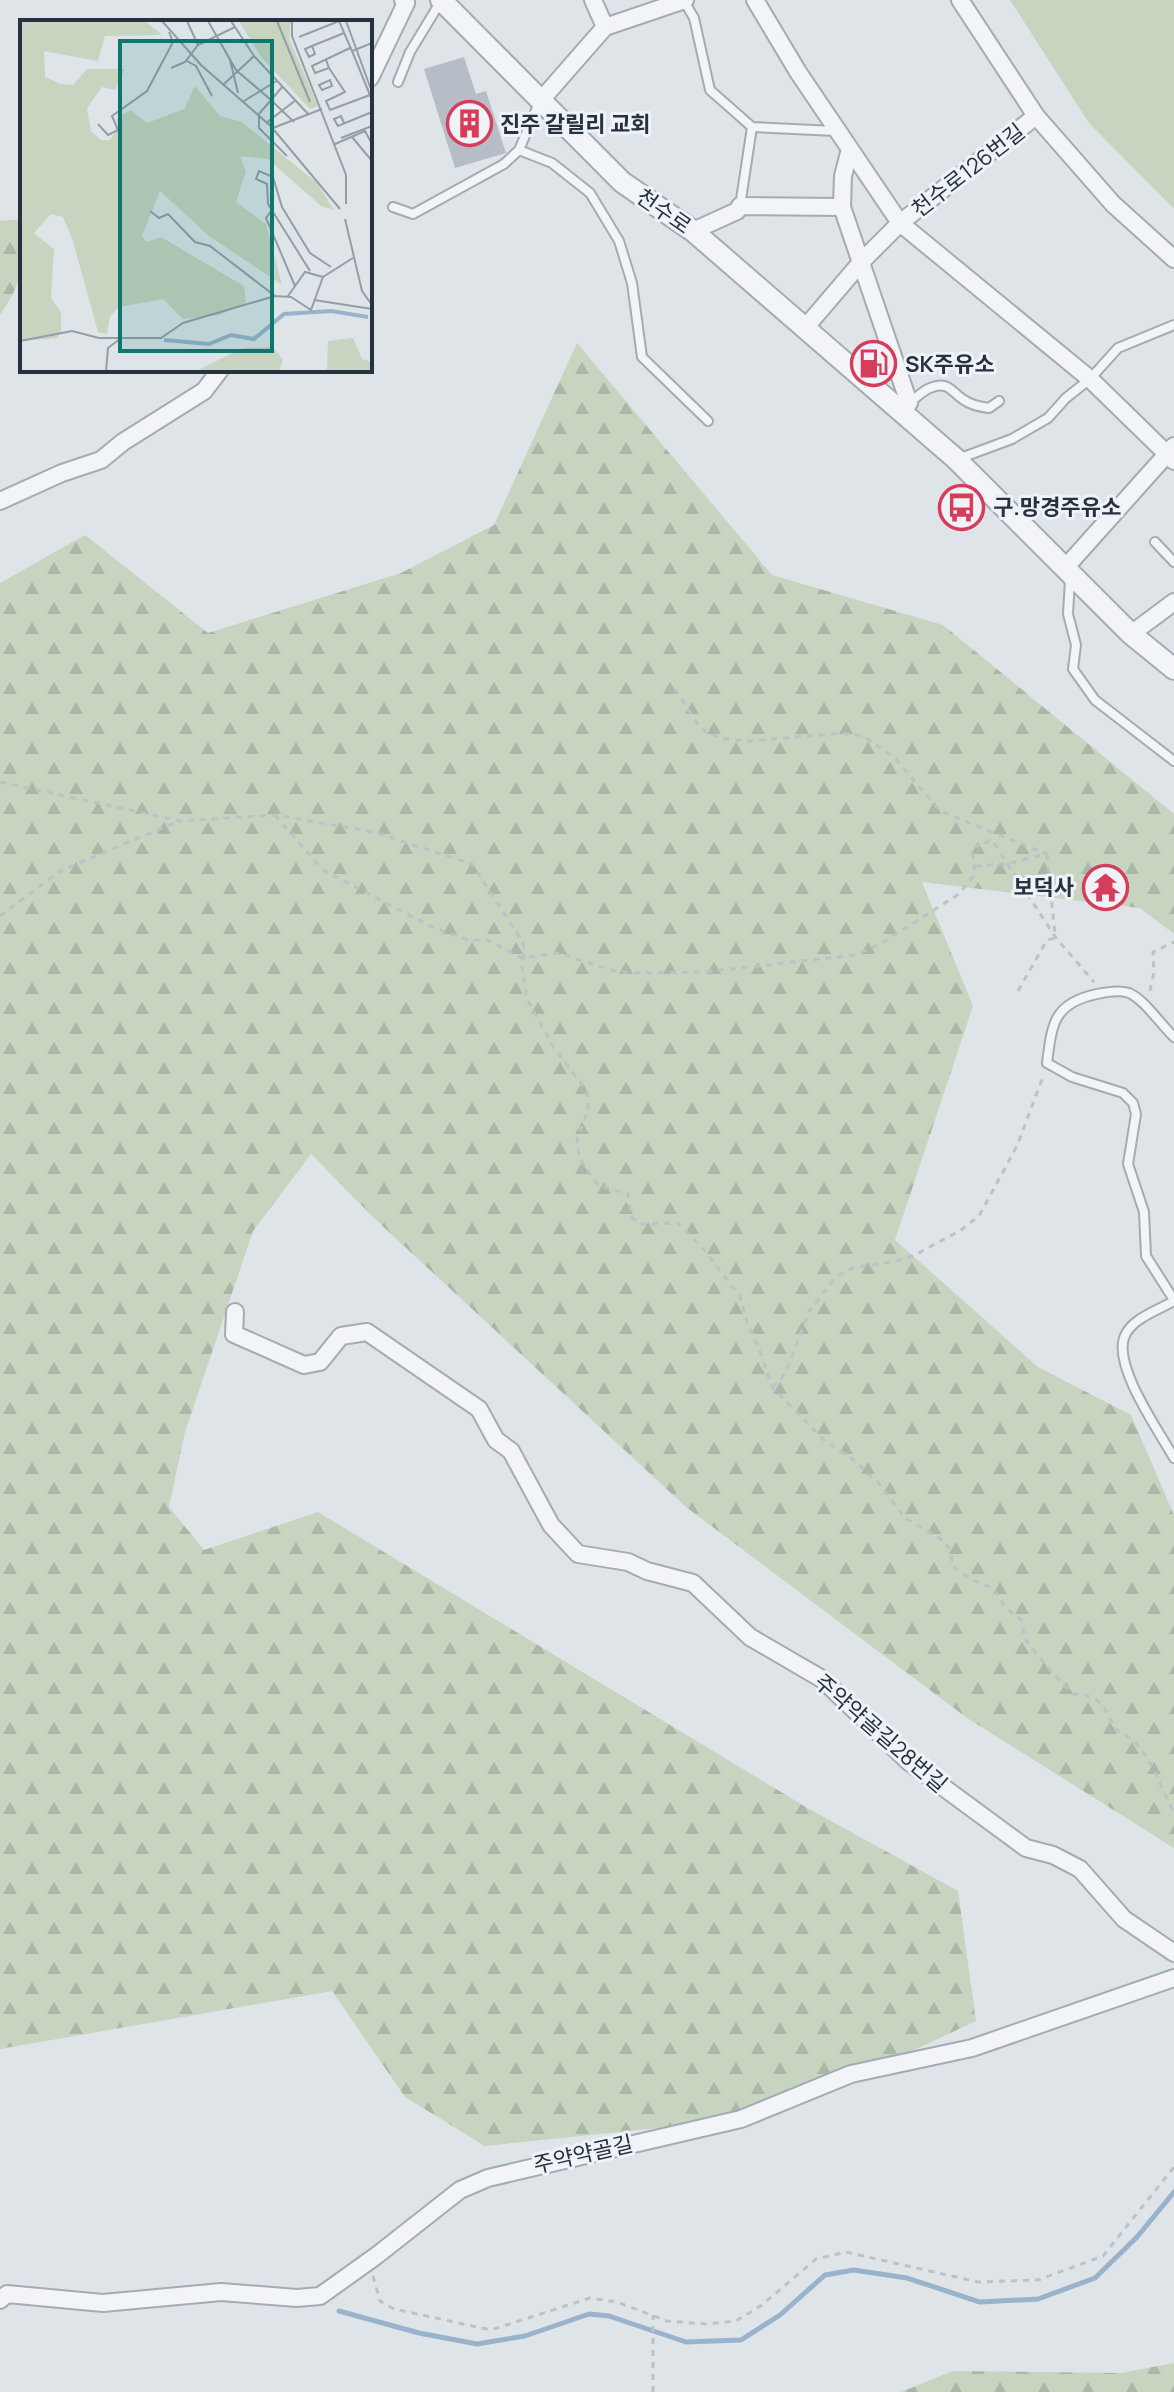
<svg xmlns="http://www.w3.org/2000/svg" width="1174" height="2392" font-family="Manrope,'Noto Sans KR',sans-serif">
  <defs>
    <pattern id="forest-firs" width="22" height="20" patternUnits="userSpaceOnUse" patternTransform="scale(2)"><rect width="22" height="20" fill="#c6d4c0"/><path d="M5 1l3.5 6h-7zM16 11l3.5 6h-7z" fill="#aab6a6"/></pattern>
  </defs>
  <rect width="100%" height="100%" fill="#dfe4e9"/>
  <!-- green -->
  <path fill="#c6d4c0" d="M1010,0h164v209l-85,-86z"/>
  <!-- forest -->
  <path fill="url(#forest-firs)" d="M22,219c0,46 5,56 -22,96v-94z
    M577,343l195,232 171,50 231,189v120l-34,-26 -218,-26 51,124 -78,234 143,127 93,48 43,100v333l-207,-130 -281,-211 -309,-286 -66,-67 -58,77 -68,201 -16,75 35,43 114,-38 486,294 154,85 18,130 -203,95 -288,30 -80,-49 -73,-106 -332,58v-1466l85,-48 123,98 193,-60 93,-48z
    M1174,2363v29h-273l52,-21 168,2z"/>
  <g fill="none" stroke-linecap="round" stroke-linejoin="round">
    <!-- stream -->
    <path stroke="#98b3cb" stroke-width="5" d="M339,2311l80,22 58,11 48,-8 64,-22 20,2 77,26 55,-2 39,-25 45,-40 29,-5 53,8 73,24 58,-3 57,-21 42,-41 37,-45"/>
  </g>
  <!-- building -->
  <path fill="#b6bdc6" d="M464,57l12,37 10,-3 20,62 -51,15 -31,-99z"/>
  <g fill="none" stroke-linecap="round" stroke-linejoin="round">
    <defs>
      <path id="service" d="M684,1l10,17 16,72 42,37
        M398,82l12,-30 31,-51
        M519,150l33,13 38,30 29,48 13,42 10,74 66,64
        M740,206l12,-79 83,4
        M393,207l20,7 91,-50 15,-14 20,-47
        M908,404c7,-5 14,-13 22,-16 19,-8 22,5 34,12 7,5 17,7 25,8l10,-7
        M958,459l54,-20 36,-21 18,-20 24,-19 28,-31 56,-23
        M1155,542l19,20
        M1070,579l-2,35 8,31 -3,24 22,31 79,61
        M1174,1037c-13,-12 -30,-38 -45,-44 -9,-3 -23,-1 -32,1 -43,9 -45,29 -50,69l25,14 51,16 10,10 3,11 -8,50 16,48 2,44 28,44
        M1174,1301c-16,9 -44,18 -50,37 -10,30 35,93 50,120"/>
      <path id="minor" d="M593,0l12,27
        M755,0l43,72 102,151 190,156 77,75 7,-8
        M960,0l76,116 77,88 61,55
        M370,78l36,-75 -3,-3
        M542,99l63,-72 80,-27
        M850,149l-7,27 -1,31 67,196
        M693,231l44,-20 3,-5 102,1
        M805,328l58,-68 37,-37 136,-107
        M0,501l62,-28 39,-13 22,-18 81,-51 16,-21
        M1065,568l102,-114 7,7
        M1131,634l43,-32
        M235,1312l-1,22 70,31 16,-3 21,-26 26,-4 112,77 17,31 15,11 40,74 27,29 50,8 19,9 46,12 57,54 72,42 87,83 117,86 27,7 27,14 44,50 50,34
        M0,2300l7,-6 96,9 118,-11 76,6 23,-2 56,-40 84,-66 28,-12 253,-59 110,-45 121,-26 202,-70"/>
      <path id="tertiary" d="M441,0l181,182 71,49 263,228 175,175 43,35"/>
    </defs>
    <!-- service casing -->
    <use href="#service" stroke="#a4abb3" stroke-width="12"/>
    <!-- minor casing -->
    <use href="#minor" stroke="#a4abb3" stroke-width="20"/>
    <!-- tertiary casing -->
    <use href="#tertiary" stroke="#a4abb3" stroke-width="24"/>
    <!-- path -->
    <path stroke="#bdc2c8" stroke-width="3" stroke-dasharray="6 6" stroke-linecap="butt" d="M675,689l23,36 8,7 17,7 27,2 91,-8 22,3 32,22 45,53 107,43
      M0,782l181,39 94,-6 99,17 98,32 50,77 3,9 -3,17 5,32 27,49 33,43 1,20 -11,28 2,19 19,27 30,9 3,22 8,8 39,-1 27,28 35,46 8,28 13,29 11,33 53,54 33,22 7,9 13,10 27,36 39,23 6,9 3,17 20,13 20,8 13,20 15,12 4,19 22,28 26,27c25,0 34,14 41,35 33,11 44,55 60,83
      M275,815l48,55 107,56 38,14h20l34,18 36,-5 57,18 19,2 71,-1 149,-17 25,-10 80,-51 16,-20 -3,-26 20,-8 64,98 38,44
      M1047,854l8,80
      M975,866l32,-2 39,-10
      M0,916l60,-45 119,-50
      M1018,991l29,-51 9,-2
      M1150,991l4,-19 -1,-20 21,-10
      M772,1387l8,-6 7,-12 22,-58 28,-35 16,-8 43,-7 19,-6 46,-25 18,-14 38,-70 27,-72
      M373,2276l7,25 14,8 97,21 99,-32 27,4 50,19 39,3 30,-3 26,-16 54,-46 30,-7 132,30 60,-2 65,-24 71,-89
      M653,2392v-77"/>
    <!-- service -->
    <use href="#service" stroke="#f2f4f7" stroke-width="8"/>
    <!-- minor -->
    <use href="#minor" stroke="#f2f4f7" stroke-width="16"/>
    <!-- tertiary -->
    <use href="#tertiary" stroke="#f2f4f7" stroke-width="20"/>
  </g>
  <!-- icons -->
  <defs>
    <symbol id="building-ring" viewBox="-11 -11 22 22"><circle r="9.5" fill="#eff2f7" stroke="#d63d5b" stroke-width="1.5"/><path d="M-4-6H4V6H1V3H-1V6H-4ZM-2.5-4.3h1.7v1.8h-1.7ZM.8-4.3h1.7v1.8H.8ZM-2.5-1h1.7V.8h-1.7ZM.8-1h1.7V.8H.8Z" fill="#d63d5b"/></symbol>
    <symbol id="fuel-ring" viewBox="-11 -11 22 22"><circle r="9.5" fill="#eff2f7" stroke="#d63d5b" stroke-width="1.5"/><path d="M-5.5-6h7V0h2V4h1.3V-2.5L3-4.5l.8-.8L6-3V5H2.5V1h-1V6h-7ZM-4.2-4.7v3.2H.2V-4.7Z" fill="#d63d5b"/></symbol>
    <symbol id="bus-ring" viewBox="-11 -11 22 22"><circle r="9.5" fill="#eff2f7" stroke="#d63d5b" stroke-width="1.5"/><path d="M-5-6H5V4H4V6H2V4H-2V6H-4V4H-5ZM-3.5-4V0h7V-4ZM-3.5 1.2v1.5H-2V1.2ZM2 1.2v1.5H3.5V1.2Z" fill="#d63d5b"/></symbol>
    <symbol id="temple-ring" viewBox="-11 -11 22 22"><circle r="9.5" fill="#eff2f7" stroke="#d63d5b" stroke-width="1.5"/><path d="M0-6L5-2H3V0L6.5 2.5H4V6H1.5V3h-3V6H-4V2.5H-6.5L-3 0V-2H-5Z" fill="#d63d5b"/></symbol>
  </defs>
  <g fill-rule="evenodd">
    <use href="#building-ring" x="444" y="98" width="51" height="51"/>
    <use href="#fuel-ring" x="848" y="338" width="51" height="51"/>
    <use href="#bus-ring" x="936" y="482" width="51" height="51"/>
    <use href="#temple-ring" x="1080" y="862" width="51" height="51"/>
  </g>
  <g text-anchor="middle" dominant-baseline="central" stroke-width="6" stroke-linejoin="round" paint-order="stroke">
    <!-- poi labels -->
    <g font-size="22" font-weight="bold" fill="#273241" stroke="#eff2f7" text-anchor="start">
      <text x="500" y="124">진주 갈릴리 교회</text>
      <text x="905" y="364">SK주유소</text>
      <text x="993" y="507">구.망경주유소</text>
      <text x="1074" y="887" text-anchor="end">보덕사</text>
    </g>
    <!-- street labels -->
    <g font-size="22" fill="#273241" stroke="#eff2f7">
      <text transform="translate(968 170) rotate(-38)">천수로126번길</text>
      <text transform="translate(664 211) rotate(35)">천수로</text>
      <text transform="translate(881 1733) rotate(41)">주약약골길28번길</text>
      <text transform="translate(583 2154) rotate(-13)">주약약골길</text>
    </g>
  </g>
  <!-- overview -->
  <g transform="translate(20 20)">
    <rect width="352" height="352" fill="#dfe4e9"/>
    <path d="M219,1h52l-2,17 29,68 -8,3 -49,-52z" fill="#c6d4c0"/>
    <path d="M0,1h125l17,14 -57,1 -7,25 -54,-10 1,26 15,7 13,1 14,-16h38l-10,21 -13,-3 -15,21 4,23 10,9h9l8,-12 -2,-9 15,-9 16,13 37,-14 11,-23 25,30 22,6 75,61 17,27 -13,-4 -53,-47 -28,-3 6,15 -10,31 30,22 16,61 -73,-49 -49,-45 -18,45 5,6 14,-5 83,49 2,17 -26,12 -37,4 -20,-20 -44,8 -9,9 -3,18 -9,-2 -26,-94 -9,-21 -12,-3 -17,19 20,16 -3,49 10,14v19l-4,7 -35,3zM333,318l9,21 10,3v9h-45l1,-30zM253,327l10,13 -4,11h-83l47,-23z" fill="#c6d4c0"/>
    <path fill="none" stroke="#98b3cb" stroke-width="4" d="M144,320l45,4 22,-9 23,4 30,-25 47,-3 37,6"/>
    <path fill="none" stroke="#959da6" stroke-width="2" d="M142,1l39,44 72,63 49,-19M167,1l11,24M188,1l28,49 35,30 12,-14M211,1l23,35 55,59M257,1l33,81M272,1v15l54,139v29M326,1l26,71M279,17l40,-16 13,30M352,23l-20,8 20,49M292,26l3,8 -6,3 -4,-8 7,-3 32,-13M210,40l8,33M306,40l3,8 -14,5 -3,-7 38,-18M167,41l9,5 16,30M151,48l14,-6 13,-17 37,-18M309,48l16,24 -19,9 4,9 40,-15M310,60l2,6 -10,4 -3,-5zM204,64l30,-28M224,81l34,-21M238,95l13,-15 23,22M239,95v13l28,28M246,103l30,-23M324,103l-3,-7 -7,3 4,7 34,-14M78,104l10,11 10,-5 -6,-14 35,-25 26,-49 -4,-10M254,110l66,79M332,117l20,24M321,118l31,-12M315,124l30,-13 7,13M252,190l-6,8 29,68M130,191l9,7 9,-4 27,28 15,4 65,50M325,199l17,72 10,14M290,251l-42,-67 -1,-20 -11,-5 3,-8 14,6 9,30 28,46 21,14M268,276l17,-24 18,5M294,280l58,9M0,321l52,-10 27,7h62l22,-15 92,-27 16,1 20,13 12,-33 30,-19M9,351h56M86,351l2,-23 13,-10"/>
    <path fill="#0f766e" fill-opacity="0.15" stroke="#0f766e" stroke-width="4" d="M100,21h152v310h-152z"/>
    <rect width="352" height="352" fill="none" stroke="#273241" stroke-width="4"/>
  </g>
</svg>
